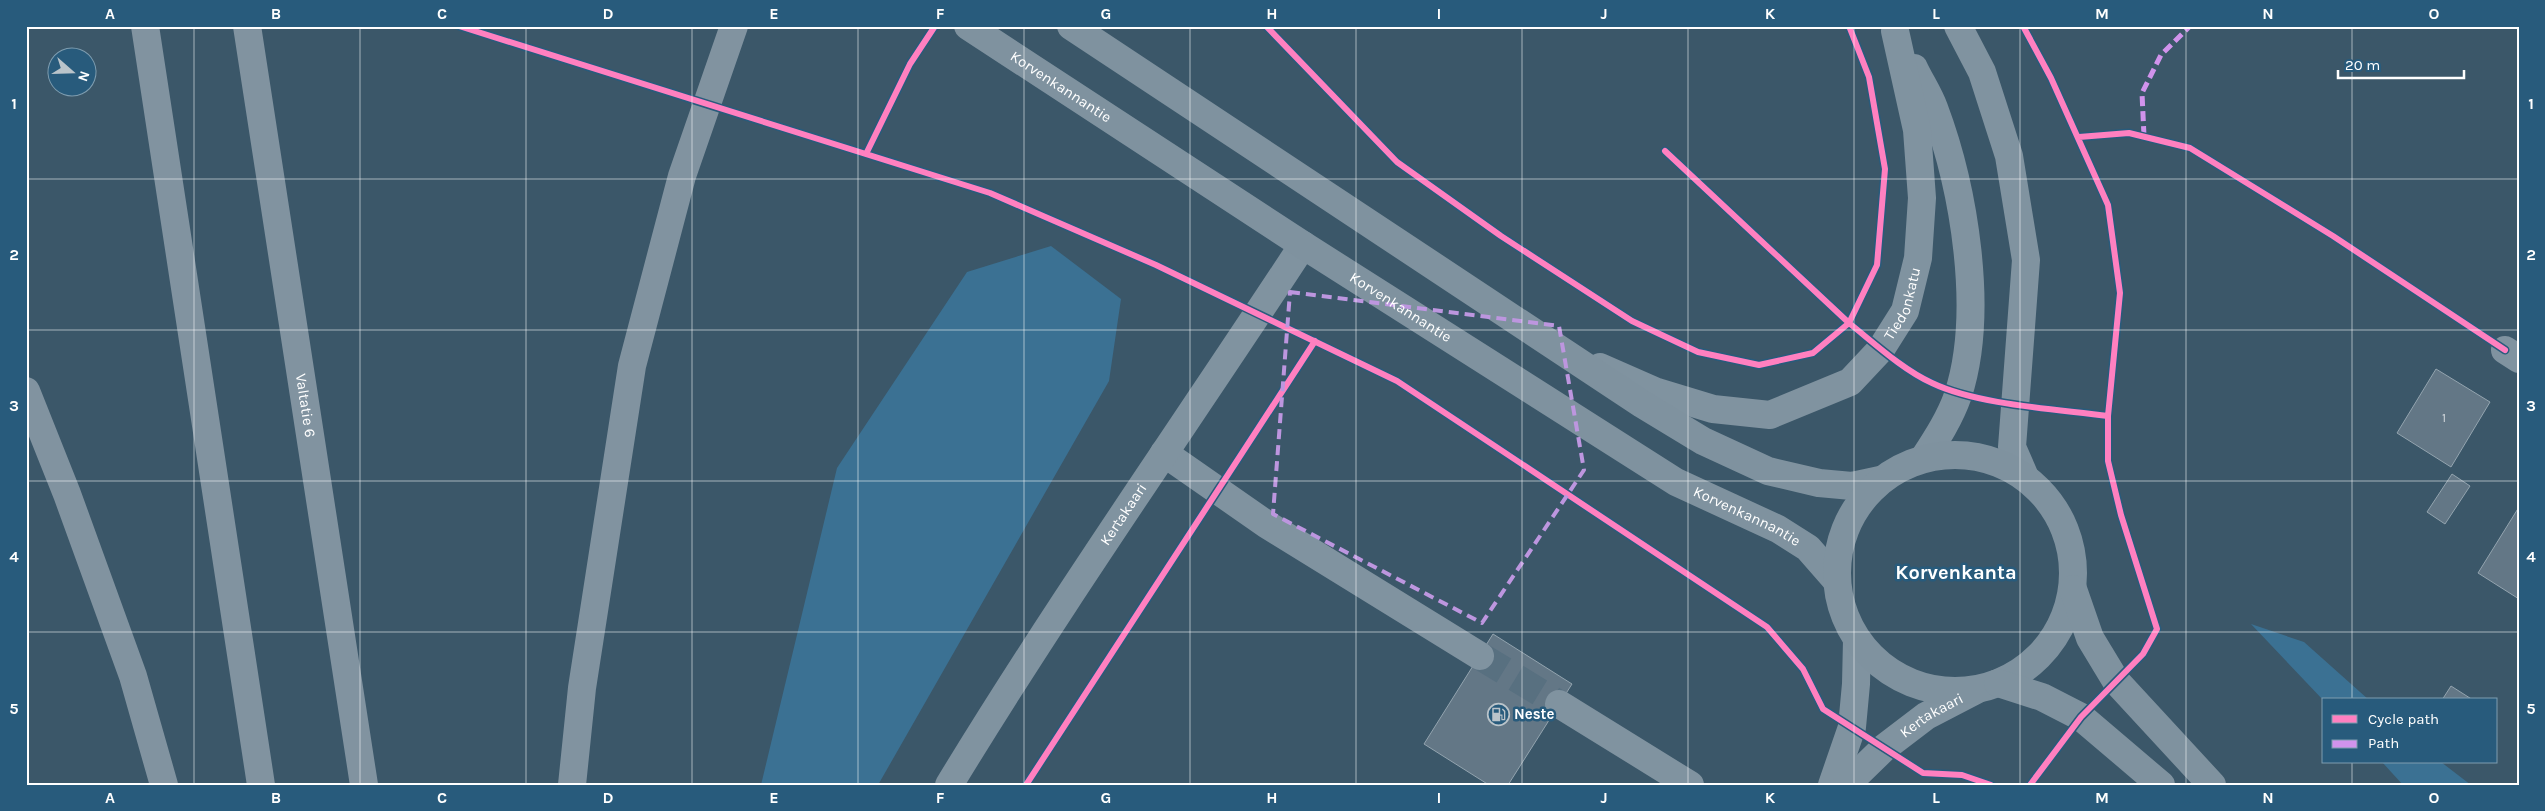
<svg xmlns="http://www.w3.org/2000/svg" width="2545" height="811" font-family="Karla,sans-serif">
  <rect width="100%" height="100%" fill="#3b5769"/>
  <!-- green -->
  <path fill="#3b7193" d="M1051,246l70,53 -12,82 -231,404h-117l76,-317 130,-196z
    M2251,624l53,18 65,58 -45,1z
    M2382,762h59l30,23h-68z"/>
  <!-- building -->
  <path fill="#637786" stroke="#93a4af" d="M2436,369l54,33 -39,65 -54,-34z
    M2452,474l18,12 -25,38 -18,-12z
    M2519,507v92l-41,-26z
    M1493,634l79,50 -64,101h-19l-65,-41z
    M2451,686l22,14h-31z"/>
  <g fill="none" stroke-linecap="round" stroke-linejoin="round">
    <!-- minor-tunnel -->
    <path stroke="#587080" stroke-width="28" stroke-dasharray="28 14" stroke-linecap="butt" d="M1480,656l79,48"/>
    <!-- minor -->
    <g stroke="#8093a0" stroke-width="28">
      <path d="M1958,26l24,46 27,84 17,104 -14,187 13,30"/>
      <path d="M1914,68c6,13 15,26 20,40 30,80 51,204 24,287 -8,23 -21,43 -34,63"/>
      <path d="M2505,350l14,9"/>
      <path id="s1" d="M1600,367l57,25 56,17 57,6 80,-33 31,-33 24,-38 13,-53 4,-60 -5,-68 -22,-99"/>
      <path d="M1164,453l102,71 214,132"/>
      <path d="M1559,704l131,81"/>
      <path id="s2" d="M949,785c112,-184 236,-360 354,-540"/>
      <path d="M1832,785l20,-58 4,-43 1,-44"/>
      <path id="s3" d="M1846,785l38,-37 42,-32 50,-26"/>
    </g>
    <!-- major -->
    <g stroke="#7f929f" stroke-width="28">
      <path id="s4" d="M968,26l335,219 373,237 102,47 30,19 28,32"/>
      <path d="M1071,26l571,378 61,37 65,30 51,12 33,3 28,-6"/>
      <circle cx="1955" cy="573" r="118"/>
      <path d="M2073,589l17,49 26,43 96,104"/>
      <path d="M1998,683l44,14 39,20 80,68"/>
    </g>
    <!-- highway -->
    <g stroke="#8193a0" stroke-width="28">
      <path d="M145,26l116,759"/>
      <path id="s5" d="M247,26l117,759"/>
      <path d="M26,391l41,103 66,182 31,109"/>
      <path d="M572,785l10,-97 50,-322 50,-190 52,-150"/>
    </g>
    <!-- quiet -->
    <path stroke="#d193ec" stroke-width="5" stroke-dasharray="10 5" stroke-linecap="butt" d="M2144,136l-2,-43 19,-38 29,-29"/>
    <defs>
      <path id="cycleway" d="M459,26l531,167 166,72 241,116 370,246 36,42 20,40 100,64 39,2 29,10
        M1266,26l131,136 104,74 131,85 66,31 61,13 54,-12 36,-30 28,-58 8,-96 -16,-92 -20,-51
        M2023,26l28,52 57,127 12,88 -12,123v45l13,54 36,114 -14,25 -62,63 -51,68
        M2079,137l50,-4 61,15 143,88 172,114
        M1665,151l184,172c25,20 54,47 83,60 46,22 124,26 176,33
        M866,154l44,-90 25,-38
        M1026,785l289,-444"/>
    </defs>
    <!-- cycleway casing -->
    <use href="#cycleway" stroke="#285b7c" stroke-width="9"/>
    <!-- cycleway -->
    <use href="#cycleway" stroke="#ff80c0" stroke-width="6"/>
  </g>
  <!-- marked area -->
  <path fill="none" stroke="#bd96df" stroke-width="4" stroke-dasharray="10 6" stroke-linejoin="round" d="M1290,292l269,34 25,144 -102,153 -209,-109z"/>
  <!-- grid -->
  <path fill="none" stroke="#fff" stroke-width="1" stroke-opacity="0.55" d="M194,26v759M360,26v759M526,26v759M692,26v759M858,26v759M1024,26v759M1190,26v759M1356,26v759M1522,26v759M1688,26v759M1854,26v759M2020,26v759M2186,26v759M2352,26v674M26,179h2493M26,330h2493M26,481h2493M26,632h2493M2352,762v23"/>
  <!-- icons -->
  <defs>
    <symbol id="fuel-ring" viewBox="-11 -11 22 22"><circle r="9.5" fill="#285b7c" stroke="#bac4ca" stroke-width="1.5"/><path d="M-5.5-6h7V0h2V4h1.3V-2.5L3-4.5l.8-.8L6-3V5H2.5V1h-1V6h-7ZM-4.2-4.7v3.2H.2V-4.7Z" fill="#bac4ca"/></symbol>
  </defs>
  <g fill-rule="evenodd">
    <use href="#fuel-ring" x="1486" y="702" width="25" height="25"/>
  </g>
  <g text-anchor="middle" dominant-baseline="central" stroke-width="5" stroke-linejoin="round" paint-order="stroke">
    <!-- number labels -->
    <g font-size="12" fill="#d8dde1">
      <text x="2444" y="418">1</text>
    </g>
    <!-- street labels -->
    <g font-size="15" fill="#fff" stroke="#285b7c">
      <text stroke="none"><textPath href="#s4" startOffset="111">Korvenkannantie</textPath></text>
      <text stroke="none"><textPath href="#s1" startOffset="361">Tiedonkatu</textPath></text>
      <text stroke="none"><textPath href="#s4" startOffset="516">Korvenkannantie</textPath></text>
      <text stroke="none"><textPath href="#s5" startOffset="384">Valtatie 6</textPath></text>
      <text stroke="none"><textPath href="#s2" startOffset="322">Kertakaari</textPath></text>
      <text stroke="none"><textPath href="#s4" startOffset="921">Korvenkannantie</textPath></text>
      <text stroke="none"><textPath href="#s3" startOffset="111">Kertakaari</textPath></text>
    </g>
    <!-- poi labels -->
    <g font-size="15" font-weight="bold" fill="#fff" stroke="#285b7c" text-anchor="start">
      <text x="1514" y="714">Neste</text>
    </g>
    <!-- district labels -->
    <g font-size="20" font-weight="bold" fill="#fff" stroke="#285b7c">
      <text x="1956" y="572">Korvenkanta</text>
    </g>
  </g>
  <!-- border -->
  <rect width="2545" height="811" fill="none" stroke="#285b7c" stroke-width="55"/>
  <!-- legend -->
  <rect x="2322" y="698" width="175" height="65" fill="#285b7c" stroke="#7e9db0"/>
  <rect x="2332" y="715" width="25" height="8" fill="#ff80c0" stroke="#7e9db0"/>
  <text x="2368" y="724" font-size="15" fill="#ffffff">Cycle path</text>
  <rect x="2332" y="740" width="25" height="8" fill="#d193ec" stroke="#7e9db0"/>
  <text x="2368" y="748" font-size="15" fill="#ffffff">Path</text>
  <!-- north arrow -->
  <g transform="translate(72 72) rotate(110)"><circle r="24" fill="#285b7c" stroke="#7e9db0"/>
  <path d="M0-4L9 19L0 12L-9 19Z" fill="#bac4ca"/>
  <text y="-8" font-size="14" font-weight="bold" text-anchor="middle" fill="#ffffff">N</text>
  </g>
  <!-- scale -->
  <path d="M2338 70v8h126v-8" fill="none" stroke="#ffffff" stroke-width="2.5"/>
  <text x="2345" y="70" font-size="15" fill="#ffffff" stroke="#285b7c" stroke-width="4" paint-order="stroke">20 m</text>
  <rect x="28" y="28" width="2490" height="756" fill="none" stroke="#fff" stroke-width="2"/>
  <g font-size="16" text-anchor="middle" font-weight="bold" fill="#fff">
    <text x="110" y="19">A</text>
    <text x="276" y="19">B</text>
    <text x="442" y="19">C</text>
    <text x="608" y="19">D</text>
    <text x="774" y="19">E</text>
    <text x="940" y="19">F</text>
    <text x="1106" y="19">G</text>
    <text x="1272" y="19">H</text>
    <text x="1439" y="19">I</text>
    <text x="1604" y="19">J</text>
    <text x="1770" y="19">K</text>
    <text x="1936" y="19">L</text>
    <text x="2102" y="19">M</text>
    <text x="2268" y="19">N</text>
    <text x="2434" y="19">O</text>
    <text x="14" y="109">1</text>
    <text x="2531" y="109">1</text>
    <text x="14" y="260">2</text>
    <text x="2531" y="260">2</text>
    <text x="14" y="411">3</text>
    <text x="2531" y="411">3</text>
    <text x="14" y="562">4</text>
    <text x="2531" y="562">4</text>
    <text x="14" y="714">5</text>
    <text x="2531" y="714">5</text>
    <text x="110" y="803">A</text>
    <text x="276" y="803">B</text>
    <text x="442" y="803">C</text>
    <text x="608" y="803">D</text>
    <text x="774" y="803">E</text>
    <text x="940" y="803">F</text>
    <text x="1106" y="803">G</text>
    <text x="1272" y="803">H</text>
    <text x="1439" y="803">I</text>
    <text x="1604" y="803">J</text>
    <text x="1770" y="803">K</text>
    <text x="1936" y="803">L</text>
    <text x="2102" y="803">M</text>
    <text x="2268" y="803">N</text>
    <text x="2434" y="803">O</text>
  </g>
</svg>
